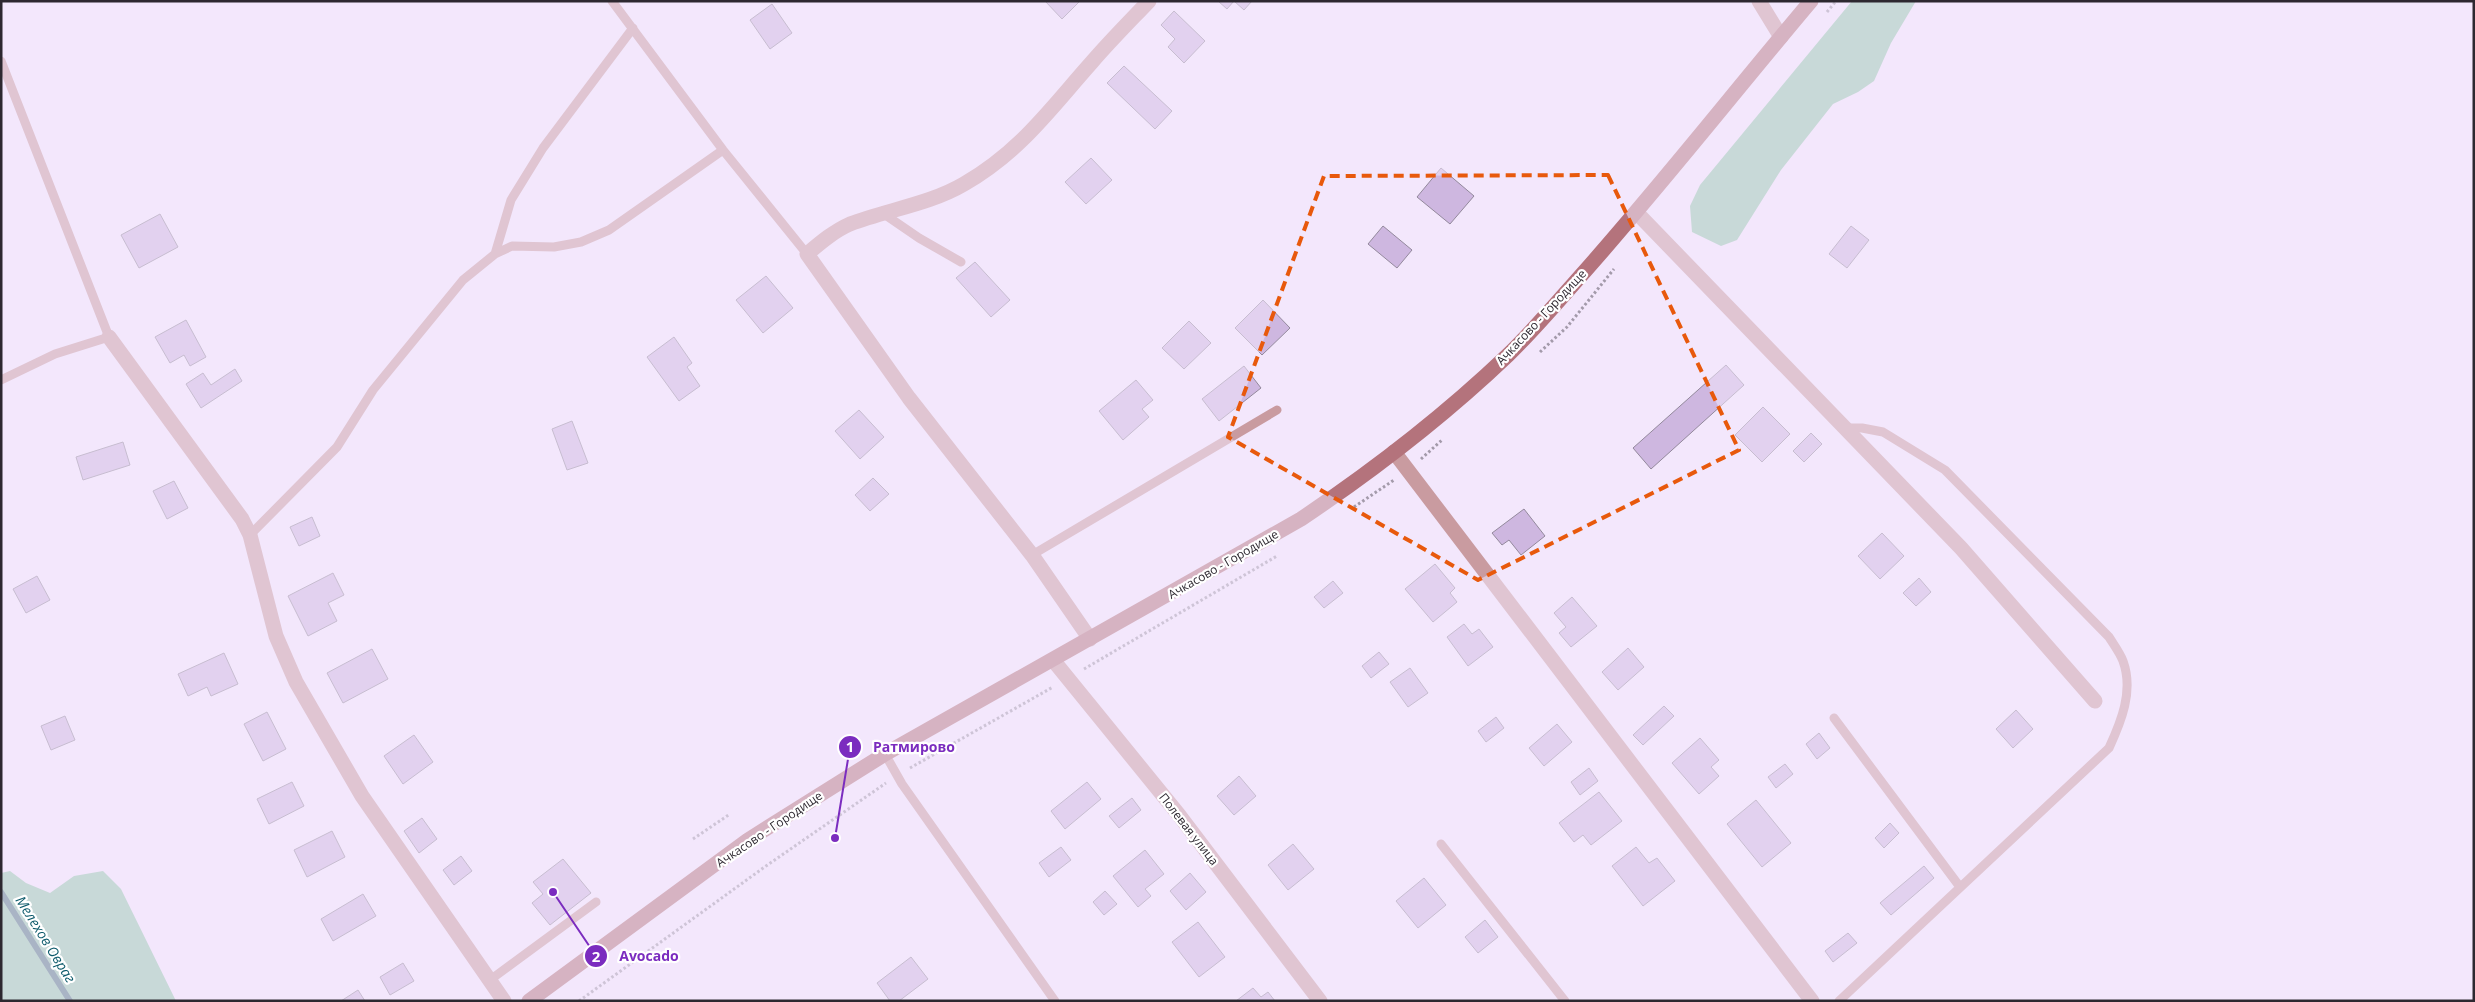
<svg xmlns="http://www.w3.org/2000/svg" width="2475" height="1002" font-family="'Open Sans',sans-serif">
  <rect width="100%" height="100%" fill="#f3e7fc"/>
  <!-- forest -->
  <path fill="#96c7ae" d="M1852,1h64l-25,42 -17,38 -16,11 -25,12 -52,66 -44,70 -16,6 -29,-14 -2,-26 10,-21z
    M10,871l16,12 24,10 24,-17 29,-5 18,18 55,112h-175v-128z"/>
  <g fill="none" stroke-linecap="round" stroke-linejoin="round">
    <!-- stream -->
    <path stroke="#517683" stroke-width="6" d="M1,892l69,109"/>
  </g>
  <!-- building -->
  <path fill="#ceb7e0" stroke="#93899c" d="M1045,1h35l-18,18z
    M1218,1h16l-7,8z
    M1234,1h18l-8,9z
    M772,4l20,29 -22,16 -20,-29z
    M1174,11l31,30 -21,22 -16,-16 7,-8 -14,-14z
    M1124,66l48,45 -17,18 -48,-46z
    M1091,158l21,22 -26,24 -21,-22z
    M1441,168l33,28 -24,28 -33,-27z
    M160,214l18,33 -39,21 -18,-33z
    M1383,226l29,24 -15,18 -29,-24z
    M1851,226l18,14 -22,28 -18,-14z
    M975,262l35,38 -19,17 -35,-39z
    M766,276l27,32 -30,25 -27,-33z
    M1263,300l27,28 -28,27 -27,-27z
    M186,320l20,37 -16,9 -6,-11 -14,8 -15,-26z
    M1189,321l22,22 -27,26 -22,-21z
    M674,337l18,26 -5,4 13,19 -21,15 -32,-44z
    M1726,365l18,20 -93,84 -18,-21z
    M1244,366l17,22 -42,33 -17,-22z
    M235,369l7,12 -41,27 -15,-24 17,-11 8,12z
    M1136,380l17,20 -11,9 7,8 -26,23 -24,-29z
    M1763,407l27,27 -28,28 -27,-27z
    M859,410l25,27 -24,22 -25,-28z
    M572,421l16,42 -21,7 -15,-41z
    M1811,433l11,11 -18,18 -11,-11z
    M123,442l7,23 -47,15 -7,-23z
    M873,478l16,16 -19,17 -15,-16z
    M174,481l14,27 -21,11 -14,-28z
    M1524,509l21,27 -24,19 -12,-15 -7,5 -10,-12z
    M312,517l8,19 -21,10 -9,-19z
    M1882,533l22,23 -24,23 -22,-23z
    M1435,564l20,24 -5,5 7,9 -24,20 -28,-33z
    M333,573l11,22 -16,8 9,18 -29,15 -20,-40z
    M37,576l13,24 -24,13 -13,-24z
    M1919,578l12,14 -15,14 -13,-13z
    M1333,581l10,12 -19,15 -10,-11z
    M1572,597l25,29 -26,21 -12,-14 7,-6 -12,-14z
    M1464,624l8,10 7,-5 14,18 -25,19 -21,-29z
    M1628,648l16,19 -26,23 -16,-18z
    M372,649l16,30 -45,24 -16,-30z
    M1379,652l10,12 -18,14 -9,-12z
    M224,653l14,31 -27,12 -4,-9 -19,9 -10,-22z
    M1410,668l18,25 -20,14 -18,-25z
    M1664,706l10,10 -31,29 -10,-10z
    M2016,710l17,19 -20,19 -17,-19z
    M267,712l19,37 -23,12 -19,-37z
    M65,716l10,24 -24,10 -10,-24z
    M1496,717l8,11 -18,14 -8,-11z
    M1557,724l15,18 -28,24 -15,-18z
    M1819,733l11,15 -13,11 -11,-15z
    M414,735l19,27 -30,22 -19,-28z
    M1700,738l19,22 -8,7 8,9 -20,18 -27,-31z
    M1785,764l8,10 -17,14 -8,-11z
    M1589,768l9,13 -18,14 -9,-13z
    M1239,776l17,20 -22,19 -17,-19z
    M292,782l12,24 -35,18 -12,-25z
    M1087,782l14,17 -36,30 -14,-18z
    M1599,792l23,29 -31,24 -8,-10 -9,7 -15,-19z
    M1132,798l9,12 -22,18 -10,-12z
    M1756,800l35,43 -29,24 -35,-43z
    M422,818l15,21 -18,14 -15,-22z
    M1890,823l9,10 -15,15 -9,-10z
    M332,831l13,26 -38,20 -13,-27z
    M1293,844l21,25 -26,21 -20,-25z
    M1061,847l10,13 -22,17 -10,-14z
    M1636,847l13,16 8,-5 18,23 -32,25 -31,-40z
    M1145,850l19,24 -19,15 6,7 -13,11 -25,-31z
    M461,856l11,15 -18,14 -11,-15z
    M563,859l28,34 -41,32 -18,-22 11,-9 -10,-12z
    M1924,866l10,12 -43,37 -11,-12z
    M1190,873l16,19 -20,18 -16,-19z
    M1424,878l22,27 -28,23 -22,-27z
    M1105,891l12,13 -13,11 -11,-13z
    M363,894l13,22 -43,25 -12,-22z
    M1485,920l13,17 -20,16 -13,-16z
    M1198,922l27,35 -26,20 -27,-35z
    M1848,933l9,10 -24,19 -8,-11z
    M911,957l17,22 -29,22h-9l-13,-18z
    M403,963l11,18 -24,14 -10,-18z
    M1253,988l8,9 7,-5 7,9h-39z
    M358,990l7,11h-24z"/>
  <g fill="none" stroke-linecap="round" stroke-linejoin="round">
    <!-- path -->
    <path stroke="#a39aaa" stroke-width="3" stroke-dasharray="2.5 2.5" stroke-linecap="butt" d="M1827,12l9,-11
      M1540,352l27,-25 47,-58
      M1421,459l21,-19
      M1354,507l40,-27
      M1084,669l193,-113
      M910,768l143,-81
      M693,839l37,-25
      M579,1001l187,-135 120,-83"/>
    <!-- lane -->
    <path stroke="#c99ba0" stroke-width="9" d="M612,1l111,149 84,104
      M1,61l108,276 -54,17 -54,26
      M884,214l35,24 42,24
      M495,254l16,-54 32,-52 90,-120
      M250,535l87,-88 36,-57 90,-110 32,-26 17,-8 42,1 27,-5 28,-12 114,-80
      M1032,555l245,-145
      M1834,718l126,169
      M885,754l17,30 153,217
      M1441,844l124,157
      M490,980l106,-78
      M1839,1001l270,-253c12,-26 25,-57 14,-87 -3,-8 -9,-16 -14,-24l-164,-167 -62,-38 -21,-4h-17"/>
    <!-- street -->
    <path stroke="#c99ba0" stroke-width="15" d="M1759,1l22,36
      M1637,213l324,335 134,153
      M109,337l133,182 8,16 26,101 20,46 66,114 142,205
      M1394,452l418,549
      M1090,639l-58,-84 -123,-157 -102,-144c13,-11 27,-23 43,-30 37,-14 80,-20 114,-40 57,-33 86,-75 128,-122 18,-21 38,-41 57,-61
      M1053,660l126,155 141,186"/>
    <!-- secondary -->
    <path stroke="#b4737c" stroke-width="15" d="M529,1001l219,-161 137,-86 416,-235c73,-49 143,-103 207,-164 27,-26 52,-56 77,-84 78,-88 150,-180 226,-270"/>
  </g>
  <!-- marked area -->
  <path d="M0 0H2475V1002H0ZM1608,175l131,275 -261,130 -250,-143 96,-261z" fill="#f3e7fc" fill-opacity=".55" fill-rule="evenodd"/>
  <path fill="none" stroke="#e8590c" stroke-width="4" stroke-dasharray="10 6" stroke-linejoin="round" d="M1608,175l131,275 -261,130 -250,-143 96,-261z"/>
  <g text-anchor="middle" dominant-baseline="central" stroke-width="4.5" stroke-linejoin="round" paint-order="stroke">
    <!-- street labels -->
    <g font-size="12" fill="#2d2830" stroke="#fff">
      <text transform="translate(1541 317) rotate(-47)">Ачкасово - Городище</text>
      <text transform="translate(1223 564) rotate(-30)">Ачкасово - Городище</text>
      <text transform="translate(769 829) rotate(-34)">Ачкасово - Городище</text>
      <text transform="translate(1189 829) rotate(52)">Полевая улица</text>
    </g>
    <!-- water labels -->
    <g font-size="14" font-style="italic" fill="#0d5a6b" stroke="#fff">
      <text transform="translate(46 939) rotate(58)">Мелехов Овраг</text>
    </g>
  </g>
  <!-- callouts -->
  <path fill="none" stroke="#7b2cbf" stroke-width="2" d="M835 838L850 747M553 892L596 956"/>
  <g fill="#7b2cbf" stroke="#fff" stroke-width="2">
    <circle cx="835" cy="838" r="5"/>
    <circle cx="553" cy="892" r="5"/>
    <circle cx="850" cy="747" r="12"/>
    <circle cx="596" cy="956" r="12"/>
  </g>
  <g font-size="15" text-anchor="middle" font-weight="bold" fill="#fff">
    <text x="850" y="752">1</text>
    <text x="596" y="962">2</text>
  </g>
  <g font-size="14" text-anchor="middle" font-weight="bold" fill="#7b2cbf" stroke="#fff" stroke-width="4.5" stroke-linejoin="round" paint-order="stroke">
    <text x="914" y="752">Ратмирово</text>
    <text x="649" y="961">Avocado</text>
  </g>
  <!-- border -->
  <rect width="2475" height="1002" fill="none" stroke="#2d2830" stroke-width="5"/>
</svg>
